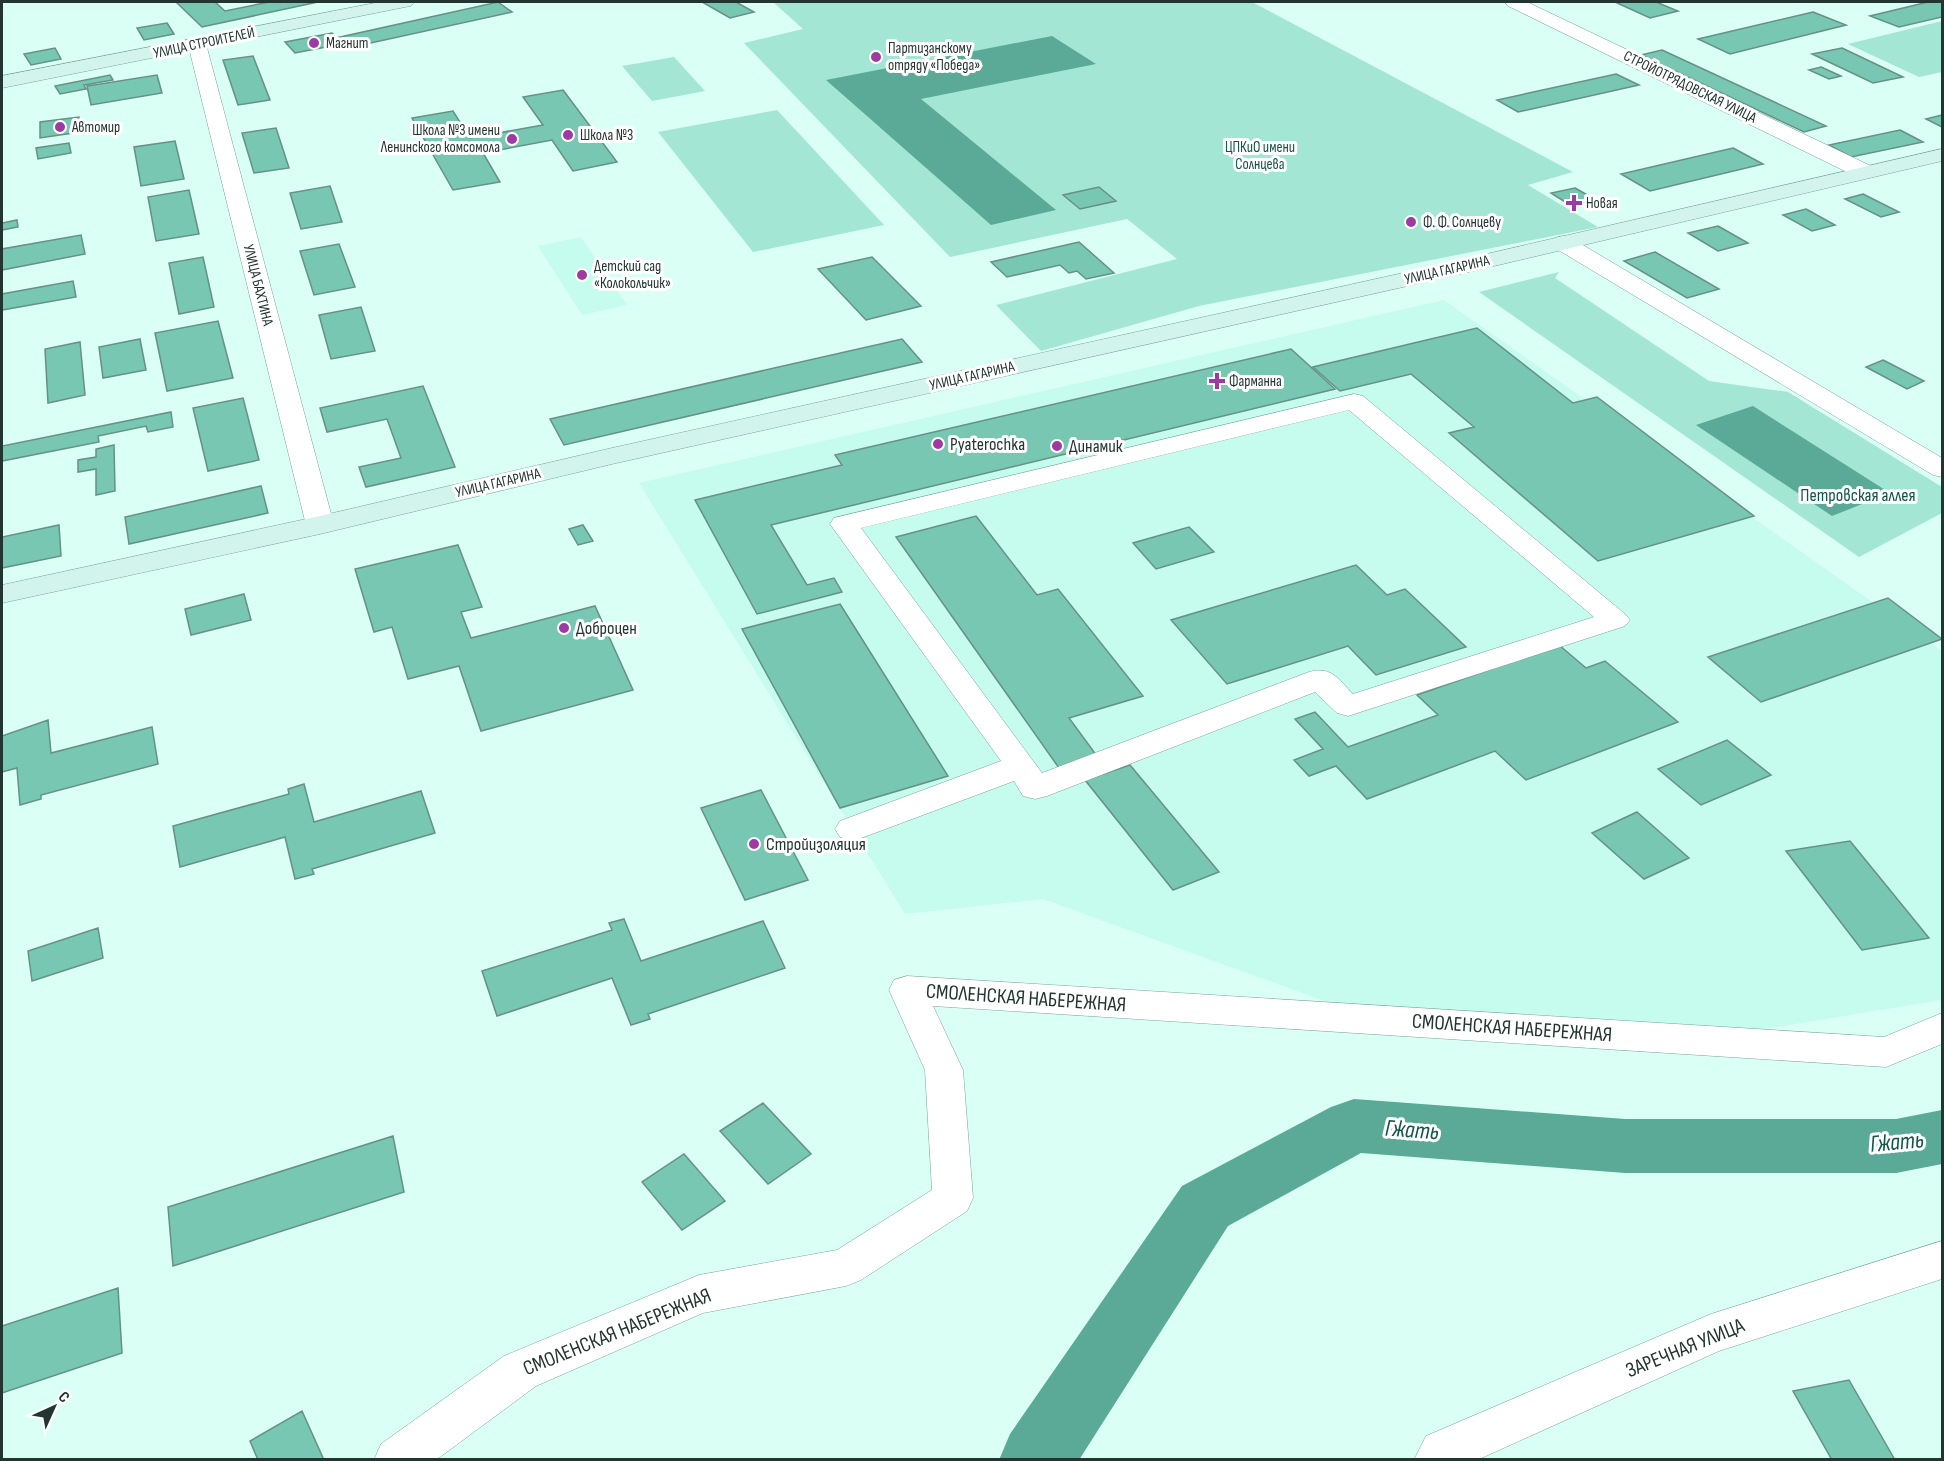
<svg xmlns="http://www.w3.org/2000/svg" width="1944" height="1461" font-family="'Sofia Sans Condensed',sans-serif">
  <rect width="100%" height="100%" fill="#dafff4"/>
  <!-- built -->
  <path fill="#c5fced" d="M581,237l46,68 -45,10 -44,-69z
    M1444,300l498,351v349l-246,40 -355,-33 -298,-108 -138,15 -266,-431z"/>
  <!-- green -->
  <path fill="#a4e6d4" d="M773,2h479l321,170 -45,13 70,42 -399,79 -158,45 -45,-46 181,-46 -50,-40 -177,38 -206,-214 59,-14z
    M1942,21v51l-23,5 -71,-33z
    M674,57l31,34 -53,10 -30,-35z
    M777,110l107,115 -131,27 -95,-120z
    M1559,272l-4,6 154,103 79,11 154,95v26l-83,44 -380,-265z"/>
  <!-- water -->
  <path fill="#5aaa97" d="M1052,36l44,28 -175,35 135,111 -65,15 -165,-145z
    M1753,406l137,87 -58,23 -136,-91z"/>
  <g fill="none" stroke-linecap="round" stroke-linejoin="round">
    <!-- river -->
    <path fill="#5aaa97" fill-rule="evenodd" d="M1354,1099l271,20h271l46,-9v54l-46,9h-271l-264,-20 -133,73 -149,234h-80l11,-26 172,-248 149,-79z"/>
  </g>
  <!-- building -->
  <path fill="#77c7b3" stroke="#669185" stroke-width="1.5" d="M176,2h39l10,9 44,-9h49l-116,25z
    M498,2l14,10 -164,36 -12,-10z
    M702,2h34l18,10 -24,6z
    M1615,2h41l22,9 -28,7z
    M1928,2h14v15l-43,10 -29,-11z
    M1813,12l33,13 -116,29 -32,-15z
    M167,23l7,11 -30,6 -7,-12z
    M332,33l10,11 -47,9 -10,-11z
    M55,48l6,11 -30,6 -7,-11z
    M1842,48l61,29 -30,6 -61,-29z
    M1662,50l164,76 -22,6 -163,-77z
    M253,56l17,44 -32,5 -15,-45z
    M1821,67l20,9 -12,3 -20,-9z
    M1616,74l23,11 -121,27 -21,-12z
    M110,75l3,5 -29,5 2,4 -26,5 -5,-8z
    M157,75l5,18 -71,12 -4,-19z
    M563,90l54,72 -44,9 -21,-31 -69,13 17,29 -47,8 -41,-72 41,-7 17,27 73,-13 -20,-28z
    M1942,115v12l-16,-8z
    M79,117l1,15 -40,6v-16z
    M276,128l13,40 -35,5 -12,-40z
    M1900,130l23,12 -72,15 -22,-12z
    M175,141l9,38 -43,7 -7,-39z
    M69,143l2,10 -33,6 -2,-11z
    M1733,148l30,16 -113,27 -29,-17z
    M330,186l12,36 -41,7 -11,-36z
    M1099,187l17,14 -36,8 -17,-14z
    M1575,188l23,13 -25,6 -22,-14z
    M189,190l10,44 -43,7 -8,-44z
    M1863,194l36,18 -18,5 -36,-18z
    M1806,209l29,16 -23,6 -29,-16z
    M17,220l1,7 -16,3v-7z
    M1718,226l30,17 -30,8 -30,-18z
    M81,235l4,19 -83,16v-21z
    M1079,242l35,31 -28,6 -9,-8 -8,2 -9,-8 -53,12 -16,-15z
    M339,244l16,43 -41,8 -14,-44z
    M1655,252l64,37 -32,9 -63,-37z
    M203,257l11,50 -35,7 -10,-51z
    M872,257l49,49 -55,14 -48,-51z
    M73,281l3,16 -74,13v-16z
    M361,307l14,44 -44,8 -12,-44z
    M218,321l15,57 -66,13 -12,-58z
    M1477,328l96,75 24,-6 157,119 -156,45 -149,-128 25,-6 -63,-53 -71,17 -27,-24z
    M140,339l6,31 -43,8 -4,-31z
    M902,339l20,23 -358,83 -14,-26z
    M80,342l5,53 -37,8 -3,-54z
    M1291,349l44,40 -564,136 36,60 27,-7 8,14 -85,22 -62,-114 147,-35 -7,-10z
    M1883,360l41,21 -17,8 -41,-22z
    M423,386l32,81 -89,20 -7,-20 42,-9 -14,-39 -60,13 -7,-24z
    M243,398l16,62 -51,11 -15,-63z
    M171,412l2,15 -25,5 -2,-6 -48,10 1,6 -97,19v-15z
    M114,445l1,46 -19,4v-26l-18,3v-12l18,-3v-8z
    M261,486l7,27 -139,31 -4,-27z
    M976,516l61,79 21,-6 85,107 -74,22 28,38 -38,12 -163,-231z
    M59,525l2,31 -59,12v-31z
    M583,525l10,16 -15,4 -9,-16z
    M1189,527l25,25 -58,17 -23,-26z
    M458,545l24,62 -21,5 10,26 124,-32 38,84 -152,41 -22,-65 -51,13 -16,-52 -18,5 -19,-63z
    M1356,565l31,30 18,-6 61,58 -90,28 -28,-29 -121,38 -56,-64z
    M244,594l7,26 -60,15 -6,-26z
    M1888,598l54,41 -181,63 -53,-45z
    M840,604l108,172 -108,32 -98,-179z
    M1559,645l27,23 19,-7 73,61 -152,58 -31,-29 -128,48 -31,-33 -27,10 -15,-16 29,-11 -28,-30 20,-7 33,35 90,-32 -21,-20z
    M48,720l3,33 101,-26 6,37 -117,31v4l-21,6 -3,-37 -15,4v-36z
    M1727,740l44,35 -70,30 -43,-36z
    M1130,765l89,107 -46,18 -88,-110z
    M304,784l10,38 107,-31 14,42 -123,36 2,5 -19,5 -10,-42 -105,30 -7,-41 116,-32 -1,-5z
    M761,790l47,90 -63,20 -44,-92z
    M1637,812l52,46 -45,21 -52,-46z
    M1850,841l79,97 -67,12 -76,-99z
    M624,919l17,42 122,-40 22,47 -137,46 2,5 -19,6 -19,-47 -115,38 -15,-45 130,-41 -3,-7z
    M98,928l5,30 -71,23 -4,-30z
    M763,1103l48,51 -43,30 -48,-53z
    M393,1136l11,56 -231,74 -5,-59z
    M684,1154l41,47 -43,29 -40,-48z
    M118,1288l4,65 -120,40v-67z
    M1849,1380l46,80h-63l-39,-69z
    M302,1411l22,49h-66l-8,-19z"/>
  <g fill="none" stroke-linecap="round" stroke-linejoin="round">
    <defs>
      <path id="minor" d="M197,39l6,1 3,4 128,481 -4,6 -10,2 -10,-2 -4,-6 -118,-481 3,-4z
        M1563,236l8,2 371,220v19l-9,-2 -378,-227 -3,-5 3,-5z
        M1354,394l9,2 262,218 5,6 -5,6 -277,90 -11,-3 -22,-21 -268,104 -12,3 -12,-3 -9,-15 -150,56 -12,4 -12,-4 -5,-8 5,-8 161,-60 -171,-237 4,-6zM1349,410l245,207 -241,77c-15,-15 -21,-28 -44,-22l-267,101 -181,-245z
        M907,976l977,61 58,-24v31l-56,23 -953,-61 30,64 10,128 -6,13 -106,69 -15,6 -143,27 -167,73 -100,74h-62l7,-16 123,-88 195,-81 138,-25 95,-60 -7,-120 -36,-80 5,-10z
        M1942,1241v38l-223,72 -242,109h-63l12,-24 285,-122z"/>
      <path id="tertiary" d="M1505,2h22l346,165 3,5 -3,5 -8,1 -8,-1 -349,-171z"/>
      <path id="secondary" d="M380,2h34l-3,4 -6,1 -403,81v-12z
        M1942,149v12l-512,120 -818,183 -292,70 -318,69v-18l318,-69 292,-68 818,-181z"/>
    </defs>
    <!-- minor casing -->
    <use href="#minor" stroke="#78a397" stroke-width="1"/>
    <!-- tertiary casing -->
    <use href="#tertiary" stroke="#78a397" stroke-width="1"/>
    <!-- secondary casing -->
    <use href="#secondary" stroke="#78a397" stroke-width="1"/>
    <!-- minor -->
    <use href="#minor" fill="#fff" fill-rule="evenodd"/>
    <!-- tertiary -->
    <use href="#tertiary" fill="#fff" fill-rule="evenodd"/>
    <!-- secondary -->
    <use href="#secondary" fill="#d3f4ed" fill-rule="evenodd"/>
  </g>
  <!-- markers -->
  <g fill="#9e3ba2" stroke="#fff" stroke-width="2">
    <circle cx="314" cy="43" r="6"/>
    <circle cx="876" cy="57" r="6"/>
    <circle cx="60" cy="127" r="6"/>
    <circle cx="568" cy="135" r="6"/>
    <circle cx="512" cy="139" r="6"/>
    <path d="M1571 194h6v6h6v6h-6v6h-6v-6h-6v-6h6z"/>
    <circle cx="1411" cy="222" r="6"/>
    <circle cx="582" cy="275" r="6"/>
    <path d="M1214 372h6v6h6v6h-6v6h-6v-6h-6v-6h6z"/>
    <circle cx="938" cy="444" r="6"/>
    <circle cx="1057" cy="446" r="6"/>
    <circle cx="564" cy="628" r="6"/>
    <circle cx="754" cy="844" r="6"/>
  </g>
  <g text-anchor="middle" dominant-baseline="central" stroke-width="6" stroke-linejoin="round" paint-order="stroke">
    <!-- far-street labels -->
    <g font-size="15" fill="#233530" stroke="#fff">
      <text transform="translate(204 43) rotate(-12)">УЛИЦА СТРОИТЕЛЕЙ</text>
      <text transform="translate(1690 87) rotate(26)">СТРОЙОТРЯДОВСКАЯ УЛИЦА</text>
      <text transform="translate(1447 270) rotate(-13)">УЛИЦА ГАГАРИНА</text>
      <text transform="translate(258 285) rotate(76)">УЛИЦА БАХТИНА</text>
      <text transform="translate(972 376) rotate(-13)">УЛИЦА ГАГАРИНА</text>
      <text transform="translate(498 483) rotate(-13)">УЛИЦА ГАГАРИНА</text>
    </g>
    <!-- far-poi labels -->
    <g font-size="15" fill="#233530" stroke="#fff" text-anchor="start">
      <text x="326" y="43">Магнит</text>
      <text x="888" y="48">Партизанскому<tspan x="888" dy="17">отряду «Победа»</tspan></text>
      <text x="72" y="127">Автомир</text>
      <text x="500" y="130" text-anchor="end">Школа №3 имени<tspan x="500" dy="17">Ленинского комсомола</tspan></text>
      <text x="580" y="135">Школа №3</text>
      <text x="1586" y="203">Новая</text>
      <text x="1423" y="222">Ф. Ф. Солнцеву</text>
      <text x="594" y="266">Детский сад<tspan x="594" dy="17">«Колокольчик»</tspan></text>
      <text x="1229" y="381">Фарманна</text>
    </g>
    <!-- far-park labels -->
    <g font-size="15" fill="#125548" stroke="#fff">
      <text x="1260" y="147">ЦПКиО имени<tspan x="1260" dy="17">Солнцева</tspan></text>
    </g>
    <!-- poi labels -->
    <g font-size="18" fill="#233530" stroke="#fff" text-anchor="start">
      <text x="950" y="444">Pyaterochka</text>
      <text x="1069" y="446">Динамик</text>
      <text x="576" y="628">Доброцен</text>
      <text x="766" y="844">Стройизоляция</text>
    </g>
    <!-- park labels -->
    <g font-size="18" fill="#125548" stroke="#fff">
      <text x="1858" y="495">Петровская аллея</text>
    </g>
    <!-- near-street labels -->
    <g font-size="21" fill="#233530" stroke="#fff">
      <text transform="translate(1026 998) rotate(4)">СМОЛЕНСКАЯ НАБЕРЕЖНАЯ</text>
      <text transform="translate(1512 1028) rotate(4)">СМОЛЕНСКАЯ НАБЕРЕЖНАЯ</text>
      <text transform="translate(617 1332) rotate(-22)">СМОЛЕНСКАЯ НАБЕРЕЖНАЯ</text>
      <text transform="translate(1685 1348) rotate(-22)">ЗАРЕЧНАЯ УЛИЦА</text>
    </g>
    <!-- near-water labels -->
    <g font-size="24" font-style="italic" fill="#135548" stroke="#fff">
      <text transform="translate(1412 1130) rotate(4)">Гжать</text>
      <text transform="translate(1897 1142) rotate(-5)">Гжать</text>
    </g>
  </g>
  <!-- border -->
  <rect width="1944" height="1461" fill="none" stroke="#233530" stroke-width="6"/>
  <!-- north arrow -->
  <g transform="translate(54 1407) rotate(45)" stroke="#ffffff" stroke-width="4.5" paint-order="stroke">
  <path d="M0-4.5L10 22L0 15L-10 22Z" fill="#233530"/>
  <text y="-9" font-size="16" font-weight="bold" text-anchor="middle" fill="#233530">С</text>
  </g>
</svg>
